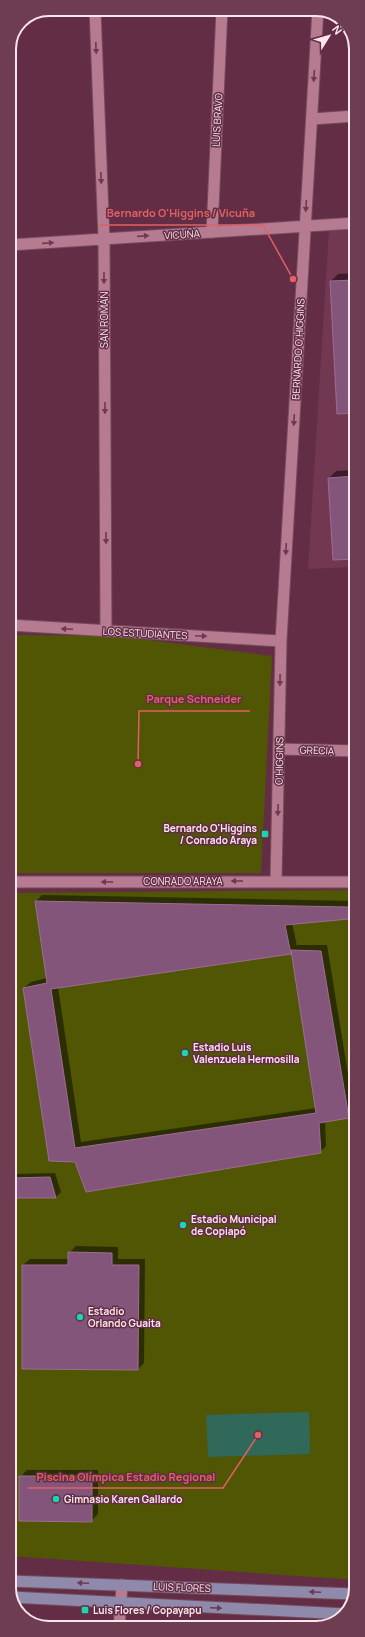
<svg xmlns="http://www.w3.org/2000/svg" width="365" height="1637" font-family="Manrope,sans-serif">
  <rect width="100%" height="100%" fill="#632e45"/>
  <!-- built -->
  <path fill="#733851" d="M355,229l1,338 -48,2 21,-339z"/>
  <!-- green -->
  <path fill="#505604" d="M9,635l109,1 154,20 -11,217h-252z
    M356,890v690l-346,-24 -1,-663z"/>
  <!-- water -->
  <path fill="#306859" d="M309,1412l1,42 -102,3 -2,-42z"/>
  <!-- shadow -->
  <path fill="#0007" fill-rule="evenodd" d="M355,273v139l-17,1 -7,-132 7,-7z
    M355,470l1,88 -27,-80 7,-7z
    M42,895l313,6v10l-6,7 -57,5 5,23 1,-1h29l27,166 -6,6 -23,4 1,25 -6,6 -234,39 -62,-203 7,-6 16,-4 -11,-77zM292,951l24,157 -235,34 -23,-155 233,-34z
    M55,1173l6,19 -5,5h-45l-1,-18 5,-5z
    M76,1246l42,1v12h27l-1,104 -6,6 -115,-104 7,-6h39v-6z
    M27,1470h71v44l-7,7 -71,-44z"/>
  <!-- building -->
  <path fill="#84557a" stroke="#9d6c93" d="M355,280v133l-18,1 -7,-133z
    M355,476l1,83 -23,1 -5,-82z
    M35,901l314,6v12l-64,6 6,29 -240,35 24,159 241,-35 -25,-163 30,1 28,167 -30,5 2,30 -235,39 -11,-30 -26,-1 -26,-173 24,-5z
    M50,1177l6,21h-46v-20z
    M68,1252l44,1v12h27l-1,105 -116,-1v-104h46z
    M19,1476h73v46l-73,-1z"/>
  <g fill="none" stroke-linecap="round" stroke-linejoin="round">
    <defs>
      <path id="minor" d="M312,119l43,-3
        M212,232l10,-223
        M279,749l77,2
        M119,1628l3,-43"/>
      <path id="tertiary" d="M95,9l9,230 2,392
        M9,245l346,-22
        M9,625l272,16
        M276,881l5,-240 37,-632
        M9,882h347"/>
      <path id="secondary" d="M10,1581l344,13
        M10,1597l336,17"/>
    </defs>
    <!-- minor casing -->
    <use href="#minor" stroke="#744b5d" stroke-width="13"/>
    <!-- tertiary casing -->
    <use href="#tertiary" stroke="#744b5d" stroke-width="13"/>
    <!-- secondary casing -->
    <use href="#secondary" stroke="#744b5d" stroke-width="13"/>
    <!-- minor -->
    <use href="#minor" stroke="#b67a91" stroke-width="11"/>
    <!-- tertiary -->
    <use href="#tertiary" stroke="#b67a91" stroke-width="11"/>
    <!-- secondary -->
    <use href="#secondary" stroke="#8f8aab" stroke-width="11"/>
  </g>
  <!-- one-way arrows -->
  <defs><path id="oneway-solid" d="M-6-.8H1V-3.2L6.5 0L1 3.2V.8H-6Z"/></defs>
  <g fill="#6f3950">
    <use href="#oneway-solid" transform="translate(96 48) rotate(88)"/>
    <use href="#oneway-solid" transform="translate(314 76) rotate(94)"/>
    <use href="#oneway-solid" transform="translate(101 178) rotate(88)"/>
    <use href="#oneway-solid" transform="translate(306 206) rotate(94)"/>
    <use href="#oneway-solid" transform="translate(143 236) rotate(-4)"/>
    <use href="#oneway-solid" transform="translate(48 243) rotate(-4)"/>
    <use href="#oneway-solid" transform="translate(104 278) rotate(90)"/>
    <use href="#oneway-solid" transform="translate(105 408) rotate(90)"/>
    <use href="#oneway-solid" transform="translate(294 420) rotate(93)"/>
    <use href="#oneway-solid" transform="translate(106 538) rotate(90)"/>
    <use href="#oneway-solid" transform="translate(286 549) rotate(93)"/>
    <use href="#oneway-solid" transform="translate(67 629) rotate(-177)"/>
    <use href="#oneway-solid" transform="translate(201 636) rotate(3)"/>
    <use href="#oneway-solid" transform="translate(280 680) rotate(91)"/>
    <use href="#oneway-solid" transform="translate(278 810) rotate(92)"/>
    <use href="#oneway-solid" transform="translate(237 881) rotate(180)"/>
    <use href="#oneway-solid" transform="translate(107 882) rotate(180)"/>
  </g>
  <g fill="#6a3c54">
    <use href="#oneway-solid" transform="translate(83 1583) rotate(-178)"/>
    <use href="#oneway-solid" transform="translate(315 1592) rotate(-178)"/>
    <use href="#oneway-solid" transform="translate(216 1608) rotate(3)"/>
  </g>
  <!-- markers -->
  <g fill="#1bd5b1" stroke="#632e45" stroke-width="1.5">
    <rect x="261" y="830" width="8" height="8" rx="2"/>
    <circle cx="185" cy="1053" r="4"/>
    <circle cx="183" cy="1225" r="4"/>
    <circle cx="80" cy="1317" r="4"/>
    <circle cx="56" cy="1499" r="4"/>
    <rect x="81" y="1606" width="8" height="8" rx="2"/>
  </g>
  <g text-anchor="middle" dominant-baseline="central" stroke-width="3" stroke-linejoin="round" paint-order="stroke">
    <!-- street labels -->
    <g font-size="10" fill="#fbe6ed" stroke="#632e45">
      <text transform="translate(217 120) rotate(-87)">LUIS BRAVO</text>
      <text transform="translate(182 234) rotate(-4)">VICUÑA</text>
      <text transform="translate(104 320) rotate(-90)">SAN ROMÁN</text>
      <text transform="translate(298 349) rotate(-87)">BERNARDO O'HIGGINS</text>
      <text transform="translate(145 633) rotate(3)">LOS ESTUDIANTES</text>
      <text transform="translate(317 750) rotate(2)">GRECIA</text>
      <text transform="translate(279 761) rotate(-89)">O'HIGGINS</text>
      <text x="183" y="881">CONRADO ARAYA</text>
      <text transform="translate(182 1587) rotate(2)">LUIS FLORES</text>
    </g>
    <!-- poi labels -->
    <g font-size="10" font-weight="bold" fill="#fbe6ed" stroke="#632e45" text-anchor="start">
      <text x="257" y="828" text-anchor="end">Bernardo O'Higgins<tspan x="257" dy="12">/ Conrado Araya</tspan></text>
      <text x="193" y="1047">Estadio Luis<tspan x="193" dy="12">Valenzuela Hermosilla</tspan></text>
      <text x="191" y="1219">Estadio Municipal<tspan x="191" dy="12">de Copiapó</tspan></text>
      <text x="88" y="1311">Estadio<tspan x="88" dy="12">Orlando Guaita</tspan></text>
      <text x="64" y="1499">Gimnasio Karen Gallardo</text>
      <text x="93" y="1610">Luis Flores / Copayapu</text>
    </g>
  </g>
  <!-- crop -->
  <path d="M0 0H365V1637H0ZM49 16H316A33 33 0 0 1 349 49V1588A33 33 0 0 1 316 1621H49A33 33 0 0 1 16 1588V49A33 33 0 0 1 49 16Z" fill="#6f3d52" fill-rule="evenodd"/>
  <path fill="none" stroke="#fbe6ed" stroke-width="2" d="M49 16H316A33 33 0 0 1 349 49V1588A33 33 0 0 1 316 1621H49A33 33 0 0 1 16 1588V49A33 33 0 0 1 49 16Z"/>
  <!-- callouts -->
  <path fill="none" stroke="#e16163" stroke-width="1.5" d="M293 279L263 225H99M138 764L139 711H250M258 1435L223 1488H28"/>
  <g fill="#e16163" stroke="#632e45" stroke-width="1.5">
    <circle cx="293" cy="279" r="4"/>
    <circle cx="138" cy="764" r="4"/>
    <circle cx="258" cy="1435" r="4"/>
  </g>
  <g font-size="11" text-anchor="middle" font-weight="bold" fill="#e16163" stroke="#632e45" stroke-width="3" stroke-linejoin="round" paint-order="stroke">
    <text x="181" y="217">Bernardo O'Higgins / Vicuña</text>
    <text x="194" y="703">Parque Schneider</text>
    <text x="126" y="1481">Piscina Olímpica Estadio Regional</text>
  </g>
  <!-- north arrow -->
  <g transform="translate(329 36) rotate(53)" stroke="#632e45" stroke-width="3" paint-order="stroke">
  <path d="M0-3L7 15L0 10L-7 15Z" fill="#fbe6ed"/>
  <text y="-6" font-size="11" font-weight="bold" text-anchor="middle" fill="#fbe6ed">N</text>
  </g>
</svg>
